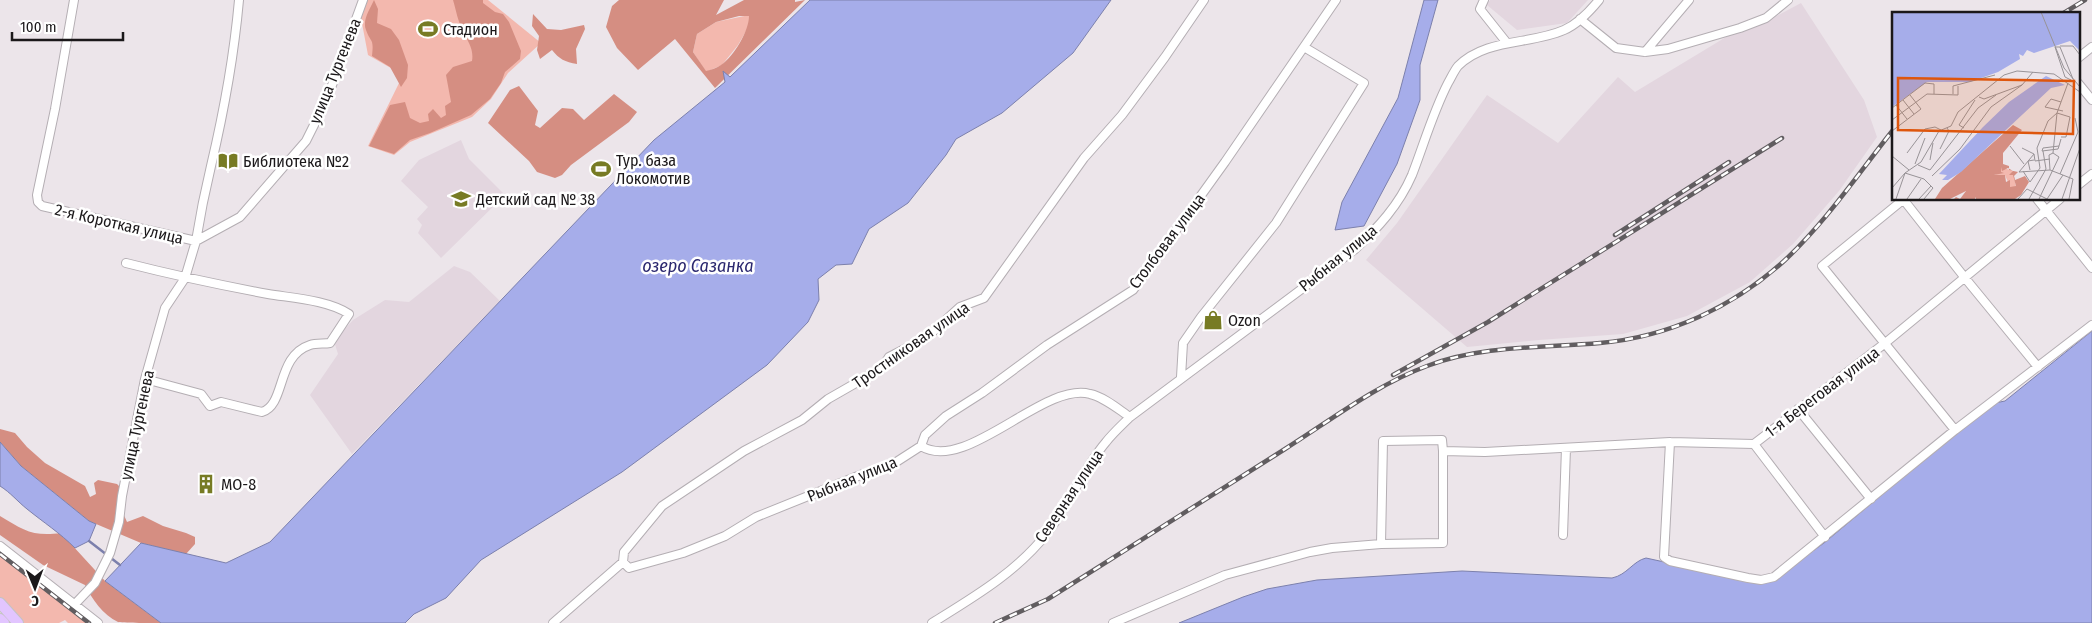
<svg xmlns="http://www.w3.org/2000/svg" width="2092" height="623" font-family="'Fira Sans Condensed',sans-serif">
  <rect width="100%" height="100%" fill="#ece5ea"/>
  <!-- built -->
  <path fill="#e3d6df" d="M1490,0h98l-21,23 -50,7 -30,-25z
    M1801,3l63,97 13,37 -38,54 -46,53 -43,38 -63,34 -64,18 -84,6 -72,7 -101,-87 31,-37 90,-128 71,48 60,-66 17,15 101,-61 29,-9z
    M461,140l8,19 36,36 -64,63 -23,-25 4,-8 -5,-6 11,-12 -27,-26 18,-21z
    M454,266l16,6 30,29 -148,153 -42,-59 28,-41 -4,-13 19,-21 32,-20 24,2z"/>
  <!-- green -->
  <path fill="#f3b8ae" d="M367,0h121l53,43 -33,30 -17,26 -19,18 -62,25 -16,13 -26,-9 35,-71 -35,-20 -7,-37z
    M749,15v11l-11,19 -16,20 -16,7 -13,-20 4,-18 19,-12z
    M0,552l92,71h-24l-3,-3 -6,3h-37l-22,-25z"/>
  <!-- forest -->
  <path fill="#d58e82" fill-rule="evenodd" d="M374,0l4,9 -1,14 14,6 8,11 9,25 -1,13 -6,9 -11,-20 -18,-11c2,-19 -1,-12 -6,-26 -4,-10 4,-21 8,-30z
    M453,0h30v3l12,9 8,2 6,8 12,29 -1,8 -15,13 -4,11 -11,16 -19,16 -41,18 -20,7 -16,14 -25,-8 21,-41 15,-3 5,16 10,5 9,-2 -1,-7 5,-5 8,9 5,-3 -1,-9 6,-4 -5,-27 7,-8 19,-6c2,-12 -4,-19 -9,-30 -5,-9 -7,-21 -10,-31z
    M619,0h105l-8,15 28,-15h51v2l10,-2 -90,88 -40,-49 -37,31 -21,-22 -11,-21 6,-21zM739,16h10c0,15 -15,40 -28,49 -4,3 -10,5 -15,6l-13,-19 4,-18 19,-12z
    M533,14l14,15 14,1 23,-5 1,4 -9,20 1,15c-12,-2 -18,-5 -25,-14l-12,9 -3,-9 2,-14 -7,-10z
    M519,86l19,25 -3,14 5,3 22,-20 11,1 11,11 30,-26 23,18 -8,10 -58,43 -9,10 -7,3 -18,-6 -8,-11 -41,-38 22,-33z
    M0,429l15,4 12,14 18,16 40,23 5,11 6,-3 -2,-11 4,-3 19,4 3,3 -1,17 8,18 16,-6 20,10 23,7 9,4v7l-9,10 -45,-11 -52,-22 -68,-55 -21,-24z
    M0,516c23,14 33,21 61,17l44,48 56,42c-10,0 -34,0 -43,-1 -15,-7 -26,-23 -33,-37l-42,-20 -43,-30z"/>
  <!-- water -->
  <path fill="#a6adea" stroke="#7c80ac" d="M810,0h301l-38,53 -71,60 -46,26 -10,16 -38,48 -39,26 -17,35 -16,1 -18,14 1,21 -11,22 -41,43 -145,107 -141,88 -35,38 -32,16 -9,9h-244l-56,-42 36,-38 85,20 44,-21 384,-402 71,-58 -2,-11 7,6z
    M1424,0h14l-18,65v35l-23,64 -33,62 -29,4 7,-28 56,-104z
    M2092,331v292h-913l64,-26 24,-8 50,-9 145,-9 150,7c15,-3 21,-17 34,-20l105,23 38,-13 35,-25 157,-131 14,-9 10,-2z
    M0,442l21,24 68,55 7,3 -7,17 -14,7c-15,-15 -32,-26 -48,-39 -10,-8 -16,-16 -27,-23z"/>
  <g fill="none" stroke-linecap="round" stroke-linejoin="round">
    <!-- stream -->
    <path stroke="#7c80ac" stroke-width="2.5" d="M89,541l31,24"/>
    <defs>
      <path id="minor" d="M74,0l-19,109 -18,86 1,7 4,4 154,35c4,-25 9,-50 15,-75 13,-55 23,-110 28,-166
        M1484,0l-4,9 27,34
        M1580,19l36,29 29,4 23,-3 72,-21 26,-10 22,-18
        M1645,52l44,-52
        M2078,58l14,-11
        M2078,83l14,17
        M2078,185l14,-11
        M1903,199l62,79 73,89
        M1904,199l-82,67 133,164
        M2037,199l55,69
        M126,263c47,12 94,22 142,31 24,4 60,6 81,20l-19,29c-6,1 -14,0 -20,2 -34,11 -24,60 -48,67l-41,-10 -11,4 -9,-12 -56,-15
        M1181,377l2,-34 18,-26 75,-94 88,-140 -60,-36
        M1798,409l73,90
        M1670,442l-6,115 6,4 78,17 13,2 13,-3 181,-147 137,-105
        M1754,444l71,93
        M921,446l4,-11 21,-19 36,-23 65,-48 86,-55 92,-128 111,-162
        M1563,535l3,-87
        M1381,544l2,-103 59,-1 1,11 42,1 185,-10 84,2 130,-100 176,-145
        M0,546l98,77
        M623,562l1,-10 38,-46 82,-55 58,-31 26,-21 54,-31 7,-11 37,-19 34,-31 24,-9 100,-140 38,-43 43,-58 39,-57
        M74,605l21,-22 15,-30 9,-31 3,-26 23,-117 20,-71 20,-30 11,-37 44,-24 66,-76 21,-42 36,-99
        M553,623l70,-61 6,6 54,-15 42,-17 31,-19 107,-43 27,-8 31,-20c45,28 123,-65 169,-52 14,3 28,15 40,23
        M932,623c42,-26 85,-51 116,-91 22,-29 35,-63 58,-90 7,-9 16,-17 24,-25l224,-167c24,-22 45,-45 58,-75 12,-31 21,-63 36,-92 3,-5 6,-12 10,-17 28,-28 72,-21 106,-36 14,-6 26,-19 35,-30
        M1113,623l112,-48 85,-23 22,-4 49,-4 62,-1v-92"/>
      <path id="major" d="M0,603l18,20
        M0,619l4,4"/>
    </defs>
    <!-- minor casing -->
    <use href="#minor" stroke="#b4aeb3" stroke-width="10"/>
    <!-- major casing -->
    <use href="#major" stroke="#c4c3c3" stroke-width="12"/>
    <!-- minor -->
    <use href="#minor" stroke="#fff" stroke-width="8"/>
    <!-- major -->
    <use href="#major" stroke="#e2c5ff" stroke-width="10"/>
    <defs>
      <path id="rail" d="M2062,14l23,-14
        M1615,235l114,-73
        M1393,375l95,-53 294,-184
        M0,554l89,69
        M995,623l53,-24c79,-50 158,-100 237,-150 46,-29 91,-64 142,-83 55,-21 116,-18 173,-23 69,-6 133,-36 184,-82 42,-39 74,-87 109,-131"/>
    </defs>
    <!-- rail casing -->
    <use href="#rail" stroke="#615d60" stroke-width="4.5"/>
    <!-- rail -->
    <use href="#rail" stroke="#fff" stroke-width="2.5" stroke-dasharray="8" stroke-linecap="butt"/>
  </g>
  <!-- icons -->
  <defs>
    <symbol id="stadium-bare" viewBox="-9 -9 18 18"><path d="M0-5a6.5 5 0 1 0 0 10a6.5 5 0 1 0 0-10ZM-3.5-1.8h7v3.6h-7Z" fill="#777b24" stroke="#fff" stroke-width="2.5" paint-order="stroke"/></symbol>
    <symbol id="library-bare" viewBox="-9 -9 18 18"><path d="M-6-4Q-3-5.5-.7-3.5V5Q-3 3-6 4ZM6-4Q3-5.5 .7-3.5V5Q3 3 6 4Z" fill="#777b24" stroke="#fff" stroke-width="2.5" paint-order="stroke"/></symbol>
    <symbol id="school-bare" viewBox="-9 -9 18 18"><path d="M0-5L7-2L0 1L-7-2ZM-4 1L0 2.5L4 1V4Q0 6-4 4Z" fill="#777b24" stroke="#fff" stroke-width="2.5" paint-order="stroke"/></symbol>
    <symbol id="shop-bare" viewBox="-9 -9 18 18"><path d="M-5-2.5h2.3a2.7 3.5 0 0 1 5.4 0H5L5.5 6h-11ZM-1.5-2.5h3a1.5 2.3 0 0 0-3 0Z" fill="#777b24" stroke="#fff" stroke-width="2.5" paint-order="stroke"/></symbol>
    <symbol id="building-bare" viewBox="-9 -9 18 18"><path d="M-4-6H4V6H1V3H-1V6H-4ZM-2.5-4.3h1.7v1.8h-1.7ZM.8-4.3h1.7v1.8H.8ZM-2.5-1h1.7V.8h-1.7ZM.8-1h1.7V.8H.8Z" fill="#777b24" stroke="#fff" stroke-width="2.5" paint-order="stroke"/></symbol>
  </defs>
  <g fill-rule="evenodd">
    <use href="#stadium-bare" x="414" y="15" width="28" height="28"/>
    <use href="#library-bare" x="214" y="147" width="28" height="28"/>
    <use href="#stadium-bare" x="587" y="155" width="28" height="28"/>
    <use href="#school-bare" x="447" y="185" width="28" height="28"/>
    <use href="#shop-bare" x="1199" y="306" width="28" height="28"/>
    <use href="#building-bare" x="192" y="470" width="28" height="28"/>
  </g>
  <g text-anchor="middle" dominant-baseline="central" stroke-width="5" stroke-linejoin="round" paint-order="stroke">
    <!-- poi labels -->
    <g font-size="16" fill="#1b181a" stroke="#fff" text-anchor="start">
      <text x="443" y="29">Стадион</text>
      <text x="616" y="160">Тур. база<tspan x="616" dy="18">Локомотив</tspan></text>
      <text x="243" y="161">Библиотека №2</text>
      <text x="476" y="199">Детский сад № 38</text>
      <text x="1228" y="320">Ozon</text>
      <text x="221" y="484">MO-8</text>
    </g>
    <!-- street labels -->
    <g font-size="16" fill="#1b181a" stroke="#fff">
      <text transform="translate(335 71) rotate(-68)">улица Тургенева</text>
      <text transform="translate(119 224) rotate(13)">2-я Короткая улица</text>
      <text transform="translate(1167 241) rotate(-53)">Столбовая улица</text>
      <text transform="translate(1338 258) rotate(-39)">Рыбная улица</text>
      <text transform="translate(911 345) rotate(-35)">Тростниковая улица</text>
      <text transform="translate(1822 392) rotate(-37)">1-я Береговая улица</text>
      <text transform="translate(137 425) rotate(-78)">улица Тургенева</text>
      <text transform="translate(852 479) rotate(-22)">Рыбная улица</text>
      <text transform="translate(1069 496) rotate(-56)">Северная улица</text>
    </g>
    <!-- water labels -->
    <g font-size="18" font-style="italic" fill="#2b286f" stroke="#fff">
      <text x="698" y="266">озеро Сазанка</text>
    </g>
  </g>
  <!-- overview -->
  <g transform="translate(1892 12)">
    <rect width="188" height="188" fill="#ece5ea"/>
    <path d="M109,155l12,4 3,16h-6l-5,-12 -13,1 9,-4z" fill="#f3b8ae"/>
    <path d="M121,113l9,5 -19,23v11l6,2v4l9,2 -4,4 1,4 10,-4 4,6 -8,13 -6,4h-39v-2l-1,2h-21l2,-2 4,2 6,-8 -16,8h-15l7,-11zM109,155l1,4 6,-3 5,3 -4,4h4l3,11 -6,1v-7l-4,2 -1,-7h-11l10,-2 -3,-1z" fill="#d58e82" fill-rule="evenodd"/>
    <path d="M0,0h187v38l-9,-9 -36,12 -7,-3 -4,6 -4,-2 1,5 -22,13 -28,10h-43l-35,25zM154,64l19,9 -14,3 -90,84 -13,8h-6l5,-5 -8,-1 44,-47 26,-25z" fill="#a6adea"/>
    <path fill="none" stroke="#989397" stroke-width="1" d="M149,0l23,56 16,19M168,34h13l7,9M179,68l-6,-3 -10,-30h5l13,32M61,82v-8l42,-11M87,85l5,2 38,-14 11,-13M11,88l11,14M4,93l11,14M153,95l6,-8 10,3M153,95l18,4M0,96l33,-25 9,1v10M0,108l35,-26 31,1v-9M72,116l-5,-3 16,-25M0,119l29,-22 -11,-14M118,134l14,18M130,136l12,6 1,7 15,-2M48,137l9,-18 -2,-3M150,139l1,-3 16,-2 2,-7M150,139l16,-2 1,-3M15,141l18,-24 10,-2 6,3M0,144l17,14M38,148l3,-17M23,152l10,-26M26,153l12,5 48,-62 18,-13M138,158l-2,-9 6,-1M158,158l-1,-15 4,-2 4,-40 13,4 -4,20h-5M131,159l7,11 10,-14 -3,-20 11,-27 9,-8 11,-30M127,160l31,-2 23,9 -4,20M127,160l15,-18M168,162l18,-42 -3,-14M40,164l28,-27 31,-42 31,-22M0,176l13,-15 16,-11 18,-31 12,-5 7,-14 46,-37 13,-4 37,3 26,18M4,187l9,-26 19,6 9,9 -9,11M15,187l14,-20M27,187l12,-13M126,187l9,-10 20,10M137,187l17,-30 -3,-18M147,187l20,-42 -6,-4M155,187l16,-24M170,187l18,-51"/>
    <path fill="#de560d" fill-opacity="0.15" stroke="#de560d" stroke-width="2.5" d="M6,66l176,3 -1,53 -175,-4z"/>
    <rect width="188" height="188" fill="none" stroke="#1b181a" stroke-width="2.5"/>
  </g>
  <!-- north arrow -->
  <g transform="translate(35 588) rotate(179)" stroke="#ffffff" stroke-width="4" paint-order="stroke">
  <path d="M0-4L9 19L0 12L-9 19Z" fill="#1b181a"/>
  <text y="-8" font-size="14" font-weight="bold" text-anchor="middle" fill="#1b181a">С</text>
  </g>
  <!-- scale -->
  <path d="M12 32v8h111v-8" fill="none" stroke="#1b181a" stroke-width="2.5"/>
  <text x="20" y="32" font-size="15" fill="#1b181a" stroke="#ffffff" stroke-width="4" paint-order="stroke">100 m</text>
</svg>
